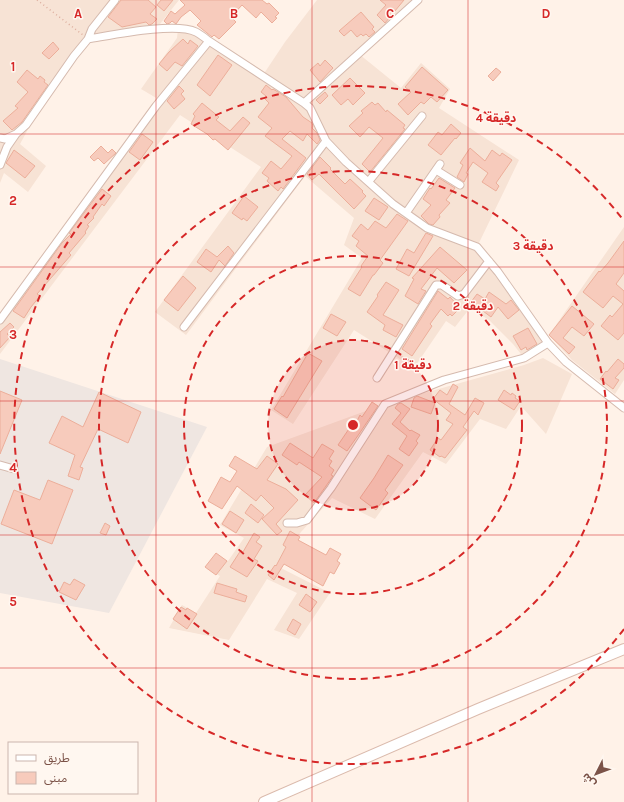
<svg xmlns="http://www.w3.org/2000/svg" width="624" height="802" font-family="Karla,'Noto Sans Arabic',sans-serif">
  <rect width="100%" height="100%" fill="#fff2e8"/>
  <!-- residential -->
  <path fill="#f7e3d5" d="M0,0h179l-23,29 -68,10 -41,56 -27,49 26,22 -18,26 -24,-19 -4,10z
    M317,0h101l-59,54 42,34 20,-25 29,26 -11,19 80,52 -42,87 71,96 -24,15 -11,-14 -24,-24 -19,-12 -15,19 -9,-6 -32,47 -60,-38 -61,94 -22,-14 91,-152 -18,-13 10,-27 -49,-42 -119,159 -31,-23 106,-145 -81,-52 -180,239v-39l158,-216 -17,-10 36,-51 1,-10 18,4 67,43 22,-33z
    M624,227v153l-9,14 -43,-34 -23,-25z
    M543,358l29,16 -26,60 -25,-28 -15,23 -26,-10 -34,45 -23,-12 -48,67 -43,-21 -31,34 -24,34 53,27 -31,46 -25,-9 23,-37 -30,-14 -38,61 -60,-12 13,-23 14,8 24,-37 -13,-7 10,-15 11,7 16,-23 -24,-13 47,-78 118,-43 139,-39z"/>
  <!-- industrial -->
  <path fill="#efe6e1" d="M0,359l207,68 -98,186 -109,-20z"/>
  <!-- building -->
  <path fill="#f7cbbc" stroke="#ecae9a" d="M121,0h27l8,7 -6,7 7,5 -5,5 -3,1 -3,-3 -24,5 -14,-10z
    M161,0h12l-9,11 -7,-6z
    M180,0h82l5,4 2,-1 10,10 -4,4 2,1 -5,5 -11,-11 -5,6 -14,-13 -11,12 5,5 -17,17 -5,-4 -2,2 -15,-12 4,-4 -11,-11 -9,7 -5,7 -4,-3 -2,2 -3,1 -3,-3 7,-10 4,3 10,-9z
    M380,0h24l-19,23 -8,-8 9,-10z
    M361,12l13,15 -2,2 3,3 -6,5 -3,-3 -3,2 -2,-2 -4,3 -6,-7 -7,6 -5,-5z
    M183,39l5,5 2,-4 8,6 -16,20 -7,-4 -8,9 -8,-7 10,-12z
    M53,42l6,7 -10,10 -7,-6z
    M218,55l14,10 -22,31 -13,-11z
    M325,60l8,8 -13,14 -10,-12 8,-7 2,3z
    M422,67l26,23 -11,12 -6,-5 -7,7 -3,-2 -13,13 -10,-11 13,-12 -6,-5z
    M496,68l5,4 -8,9 -5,-5z
    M27,70l11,9 2,-3 5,4 -1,2 4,3 -26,37 -10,8 -9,-9 15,-13 -3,-2 13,-14 -11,-10z
    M350,78l15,15 -12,12 -5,-6 -7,6 -9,-10z
    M266,85l6,5 1,-1 13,8 17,20 9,6 1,3 -1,2 5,5 3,7 -3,4 -10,-10 -4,7 -13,-10 -8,8 24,19 -23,31 -2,-2 -3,4 -11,-10 2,-3 -7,-5 9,-12 10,8 11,-13 -27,-20 7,-8 -14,-11 11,-14 -5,-5 2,-2 -5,-4z
    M179,86l5,5 -3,3 4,5 -11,10 -7,-8z
    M325,92l3,4 -8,8 -4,-4z
    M372,102l3,3 3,-2 8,9 1,-2 18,15 -2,3 2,1 -35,43 -8,-8 21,-26 -14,-11 -9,10 -11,-11 14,-13 -2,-2z
    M202,103l17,14 -3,3 14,11 13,-14 7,6 -22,27 -13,-11 -2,1 -6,-6 -16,-10 4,-8 -2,-2z
    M451,124l10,9 -5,6 -1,-1 -14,17 -13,-10 10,-13 4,3z
    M142,134l11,8 -13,18 -11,-8z
    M101,146l7,7 4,-4 4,4 -12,11 -6,-6 -4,3 -4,-4z
    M470,148l15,13 7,-11 8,6 2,-3 10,7 -16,23 3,3 -3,5 -14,-9 6,-9 -15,-11 -7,11 2,1 -4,8 -7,-5 6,-12 -3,-2z
    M14,150l21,16 -10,12 -19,-15z
    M320,157l11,11 -1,1 15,15 5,-5 13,12 -1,1 4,4 -12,13 -35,-35 -7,6 -5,-6z
    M439,178l16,10 -9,12 4,3 -11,12 1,2 -7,8 -4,-1 -8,-8 10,-11 -8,-6 7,-11 1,1z
    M102,189l9,7 -7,10 -2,-2 -9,13 1,1 -7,7 2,1 -4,6 1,1 -17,20 2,2 -34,39 3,2 -9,11 -7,11 -11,-7 49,-68 9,-9 -2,-1z
    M244,196l14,11 -11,14 -4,-3 -1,2 -10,-7z
    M374,198l14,9 -9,13 -14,-9z
    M397,214l11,7 -28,39 3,3 -9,12h-1l-13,21 -12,-7 14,-22 -1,-1 7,-10 -12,-10 3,-5 -7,-5 9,-12 7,6 7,-9 11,7z
    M426,233l7,3 -24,40 -13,-7 11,-20 7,4z
    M624,241v32l-8,11 8,7v42l-6,7 -17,-14 9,-11 2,2 11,-13 -10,-8 -10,12 -20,-16 16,-21 1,1 8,-9z
    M228,246l6,7 -9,13 -6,-6 -8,12 -14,-10 9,-13 11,8z
    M440,247l27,23 -13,13 -17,-15 -16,21 5,2 -8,13 -13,-8 9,-17 -2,-1z
    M183,276l13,12 -18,23 -14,-11z
    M386,282l13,8 -16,25 20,10 -7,12 -13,-7 2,-5 -18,-13 11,-16 -1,-1z
    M438,291l10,8 2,-2 10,11 -8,8 -2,-2 -2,2 -7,-7 -11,15 2,2 -20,30 -10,-7z
    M489,292l17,12 5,-4 8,10 -11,9 -10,-12 -7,10 -20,-15 6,-8 8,5z
    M572,306l22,18 -10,12 -12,-9 -9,11 12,9 -6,7 -20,-19z
    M331,314l15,8 -9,14 -14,-8z
    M10,323l4,4 -7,7 3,3 -10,11v-16z
    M528,328l9,16 -10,6 -1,-3 -5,3 -8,-14z
    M308,353l14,8 -35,57 -13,-9 8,-13 1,1z
    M618,359l6,5v4l-9,10 4,2 -6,9 -13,-10 6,-8 1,1z
    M453,384l5,3 -9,17 16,11 10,-17 9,5 -6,12 -4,-4 -11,16 4,3 -22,28 -4,-2 -1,1 -10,-7 8,-12 3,2 12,-16 -7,-4 5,-7 -18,-14 7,-9 7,5z
    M504,390l7,5 1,-2 4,3 -1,2 5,3 -6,9 -16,-10z
    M0,391l22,9 -22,54z
    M99,392l42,20 -13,31 -30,-14 -18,38 3,1 -4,12 -11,-4 7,-21 -26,-12 13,-27 21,11z
    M417,396l18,7 -4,11 -20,-7 3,-9z
    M372,402l6,4 -19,28 -12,17 -9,-6 17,-25 2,1 3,-6 2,2z
    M401,403l9,6 -10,13 10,9 1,-1 9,5 -4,6 2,2 -9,13 -10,-7 8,-13 -15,-12 9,-11 -6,-5 3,-4z
    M290,443l23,15 9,-14 12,7 -5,8 3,2 -3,5 5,4 -3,5 2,1 -19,27 -9,-8 17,-18 -23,-15 -2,3 -15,-10z
    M388,455l15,10 -18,25 3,3 -12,17 -16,-12 14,-20z
    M235,456l22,13 10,-13 11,8 -11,16 19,9 12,11 -22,24 6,7 -5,4 -15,-16 12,-11 -13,-13 -5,6 -19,-15 -15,23 -14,-8 13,-24 9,5 7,-11 -8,-5z
    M48,480l25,10 -21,54 -51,-20 13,-34 26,10z
    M251,504l13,11 -6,8 -13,-10z
    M230,511l14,9 -8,13 -14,-9z
    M105,523l5,3 -4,9 -6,-2z
    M290,531l10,6 -2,3 28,15 4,-7 11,6 -4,7 3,2 -6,11 -4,-2 -7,14 -39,-22 -10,16 -6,-5 7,-10 1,1 10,-19 -3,-2z
    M254,533l6,4 -4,5 6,4 -8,13 4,2 -11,16 -17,-10 11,-17 2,2z
    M216,553l11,8 -11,14 -11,-8z
    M74,579l11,6 -9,15 -17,-8 5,-10 6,3z
    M217,583l20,6 -1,3 11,4 -2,6 -31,-9z
    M306,594l11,8 -7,10 -11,-7z
    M181,607l5,3 1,-2 10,6 -10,15 -14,-10z
    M293,619l8,5 -6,11 -8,-5z"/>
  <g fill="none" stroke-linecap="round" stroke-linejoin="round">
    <defs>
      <path id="minor" d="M88,39l4,-10 23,-29
        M304,103l114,-103
        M0,138l5,1 11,-5 10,-9 48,-69 14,-17c25,-4 87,-17 108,-7 4,2 9,6 13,9l95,62 6,5 16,33 20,21 47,42 34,24 50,19 21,25 50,71 18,19 58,46
        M0,165l7,-18 9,-13
        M436,170l24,15
        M369,181l53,-65
        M406,213l34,-49
        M0,320l156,-214 53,-65
        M184,327l142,-186
        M377,378l59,-93h6l16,11 6,-2 25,-33
        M0,465l14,4
        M287,523h10l10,-3 24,-32 54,-84 59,-24 80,-22 24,-15"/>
      <path id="secondary" d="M264,802l214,-93 146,-60"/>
    </defs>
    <!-- minor casing -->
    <use href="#minor" stroke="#d5baae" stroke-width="9"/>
    <!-- secondary casing -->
    <use href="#secondary" stroke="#dbbbad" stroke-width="12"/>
    <!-- path -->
    <path stroke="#ddae9e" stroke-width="1.5" stroke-dasharray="1 3" stroke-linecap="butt" d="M37,0l46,35"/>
    <!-- minor -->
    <use href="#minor" stroke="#fff" stroke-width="7"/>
    <!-- secondary -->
    <use href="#secondary" stroke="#fff" stroke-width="10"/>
  </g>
  <!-- grid -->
  <path fill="none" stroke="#d62828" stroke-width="1" stroke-opacity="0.55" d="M156,0v802M312,0v802M468,0v802M0,134h624M0,267h624M0,401h624M0,535h624M0,668h624"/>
  <!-- distance rings -->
  <circle cx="353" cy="425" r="85" fill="#d62828" fill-opacity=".12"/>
  <g fill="none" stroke="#d62828" stroke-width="2" stroke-dasharray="7 5">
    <circle cx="353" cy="425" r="85"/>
    <circle cx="353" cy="425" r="169"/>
    <circle cx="353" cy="425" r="254"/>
    <path d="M624 629A339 339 0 1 1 624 221"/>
  </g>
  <g font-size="13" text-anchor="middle" font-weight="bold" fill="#d62828" stroke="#fff7f0" stroke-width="3" stroke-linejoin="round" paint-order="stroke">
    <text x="78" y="18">A</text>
    <text x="234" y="18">B</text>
    <text x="390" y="18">C</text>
    <text x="546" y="18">D</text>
    <text x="13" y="71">1</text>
    <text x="13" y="205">2</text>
    <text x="13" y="339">3</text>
    <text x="13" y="472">4</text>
    <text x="13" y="606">5</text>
  </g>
  <circle cx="353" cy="425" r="6" fill="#d62828" stroke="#fff7f0" stroke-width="2"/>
  <g font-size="12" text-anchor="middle" font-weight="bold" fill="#d62828" stroke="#fff7f0" stroke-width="3" stroke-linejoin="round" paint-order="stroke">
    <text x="496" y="122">4 دقيقة</text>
    <text x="533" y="250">3 دقيقة</text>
    <text x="473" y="310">2 دقيقة</text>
    <text x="413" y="369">1 دقيقة</text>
  </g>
  <!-- legend -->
  <rect x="8" y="742" width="130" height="52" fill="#fff7f0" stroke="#cbb5ad"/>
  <rect x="16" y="755" width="20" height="6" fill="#ffffff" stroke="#cbb5ad"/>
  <text x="44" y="762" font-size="12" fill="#7c5348">طريق</text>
  <rect x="16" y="772" width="20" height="12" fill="#f7cbbc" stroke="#cbb5ad"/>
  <text x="44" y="782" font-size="12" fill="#7c5348">مبنى</text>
  <!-- north arrow -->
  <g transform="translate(596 774) rotate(228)" stroke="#fff7f0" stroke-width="3" paint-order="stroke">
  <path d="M0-3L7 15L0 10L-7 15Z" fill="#7c5348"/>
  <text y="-6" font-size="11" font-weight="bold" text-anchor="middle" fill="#7c5348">ش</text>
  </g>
</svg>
